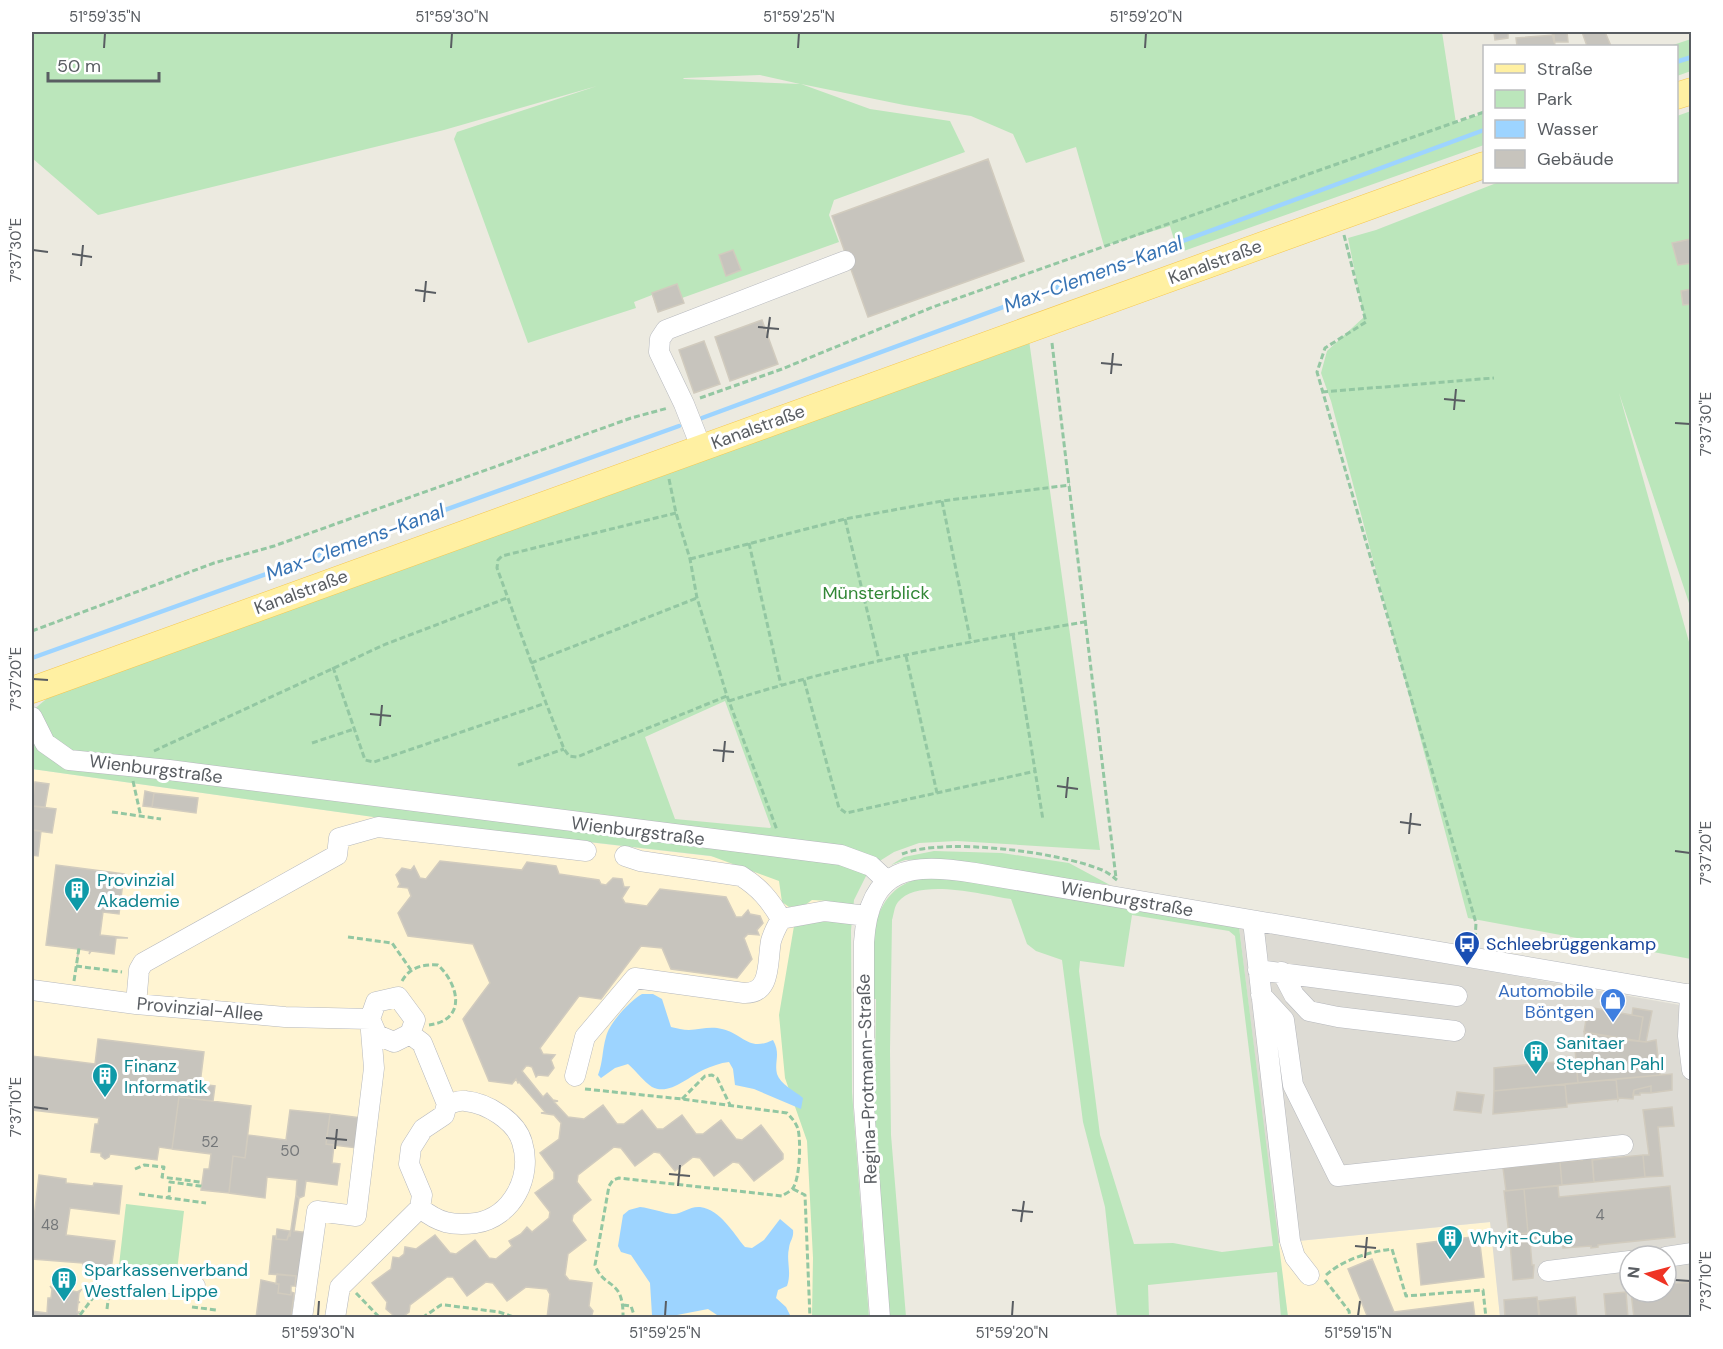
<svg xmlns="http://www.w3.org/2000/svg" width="1723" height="1349" font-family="'DM Sans',sans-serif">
  <rect width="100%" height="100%" fill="#eceae0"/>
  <!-- commercial -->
  <path fill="#fff4d2" d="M32,769l363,51 433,50 29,420v27l-825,1z
    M1491,1222l9,95h-212l-10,-74z"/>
  <!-- industrial -->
  <path fill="#dddbd4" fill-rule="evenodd" d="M1239,927l452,80v310h-191l-10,-95 -212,21zM1630,1256h36v36h-36z"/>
  <!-- green -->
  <path fill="#bbe6bb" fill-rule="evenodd" d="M32,32h1410l14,91 28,-10v32l-306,108 -8,-27 -66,20 -28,-99 -50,16 -13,-29 -42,-18 -67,-11 -103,-21 69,25 80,12 15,31 -131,48 -5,15 10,27 -157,56 2,5 -26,9 -6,-17 -18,7 2,6 -108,35 -74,-204 3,-7 140,-46 -153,44 -346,85 -66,-57zM760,75l40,9 -117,-5 1,-1z
    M1691,39v32l-14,5 -1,-30h-6z
    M1691,111v498l-72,-216 72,256v310l-223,-41 -137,-517 -10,-28 6,-22 37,-34 -16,-79 28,-8 123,-48h177l1,-66z
    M1029,340l71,510 -143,-9 -38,2 -25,9 -16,10 -40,1 29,11 -13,26 -3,30 1,162 17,225h-57l1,-59 -6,-117 -22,-63 -6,-63 15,-89 25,-5 12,1 -1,-21 -18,-1 -7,5 -16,2 -7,-5 -3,-21 -68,-25 -316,-36 -363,-51v-58l19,-16zM725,701l46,126 -1,1 -95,-9 -30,-82z
    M934,851l68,2 67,10 41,22 -176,-26 -29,1 -14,5 13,-8z
    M918,879h37l284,48 49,390h-7l-4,-45 -129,13 1,32h-32l-12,-110 -22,-85 -21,-162 -26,-9 -9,-7 -16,-45c-28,-4 -93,-22 -113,3 -4,5 -4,12 -6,18l-2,131 1,84 15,182h-18l-17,-246h4l1,-72h-5c0,-44 -5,-107 47,-120zM1132,915l97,16 6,5 38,310 -51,6 -49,-9 -39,1 -34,-109 -21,-164 1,-10 44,6z
    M126,1204l58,7 -7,60 -58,-6z"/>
  <!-- water -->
  <path fill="#9dd4ff" d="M642,994h11l9,5 9,28c6,1 12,3 18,3 11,-1 23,-4 33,-1 22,5 26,23 51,11 8,14 1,22 4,34 3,10 18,17 26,24l-2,11 -47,-20 -19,-4 -2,-16 -4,-7c-9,1 -17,4 -26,8 -15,7 -34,26 -51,17 -8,-5 -16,-16 -24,-23l-13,4 -14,10 -3,-3c5,-13 4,-24 8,-38 3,-14 24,-36 36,-43z
    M640,1207c11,1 23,6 33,7 9,0 17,-8 27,-7 21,3 33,26 45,40l7,1 12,-8 16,-21 13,11c1,8 -3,10 -4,18 -3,13 3,24 -2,38l-9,4 -2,8 10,9 5,10h-71l-12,-8 -36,7 -20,-1 -2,-32 -19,-28 -10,-3 -3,-6 5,-31 6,-5z"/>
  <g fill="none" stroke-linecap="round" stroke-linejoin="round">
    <!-- stream -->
    <path stroke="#9dd4ff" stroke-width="4.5" d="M1676,62l16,-5
      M702,418l782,-288
      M32,658l647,-232"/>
  </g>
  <!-- building -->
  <path fill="#c7c4bd" stroke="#d1cbbe" stroke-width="1.5" d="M1494,32h14v6l-13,2z
    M1552,32h15l1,10h-14z
    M1582,32h23l6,14h-24z
    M1554,35l1,11h-38l-1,-8z
    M988,159l36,102 -156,56 -36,-101z
    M1691,239l1,24 -14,2 -6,-22z
    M733,250l8,20 -15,6 -7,-21z
    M677,284l7,19 -26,9 -6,-19z
    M1692,289v15l-9,1 -2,-14z
    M762,320l16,44 -48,17 -15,-44z
    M704,341l16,43 -26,9 -15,-43z
    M35,782l14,2 -4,23 -13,-1z
    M145,791l9,2 -2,14 -9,-1z
    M154,793l44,5 -2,15 -44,-6z
    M32,806l24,3 -4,24 -20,-3z
    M32,830l9,1 -3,25 -6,-1z
    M440,861l82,9 5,-8 29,4 3,8 40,6 2,4 5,1 7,-7 9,1 2,8h5l-7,11 3,5 22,3 13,-17 66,8 10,20h6l6,-7 2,4 10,2 3,7 -6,7 2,5 -11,-1 -4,4 8,21 -15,19 -66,-9 -9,-21 -21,-2 -40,53 -22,-3 -39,52 3,6 12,1 -4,5 3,8 -6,8 -10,-1 -2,2 -4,-10 -3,-1h-3l-4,5 21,26 4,-4 6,7 5,1 -4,1 14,15 16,2 19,-14 14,19h7l18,-14 15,19h6l19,-14 14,19h7l18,-14 15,19 6,1 19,-15 22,29v5l-29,22 -15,-18 -6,-1 -19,14 -14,-18 -7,-1 -18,14 -15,-18 -6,-1 -19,14 -14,-18 -7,-1 -36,28 -1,7 14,18 -18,15 -1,6 14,19 -18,14 -3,21 4,5 23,3 -3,23 4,5 -2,7h-44l3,-24 -3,-5 -21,-2 -19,14 -14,-18 -7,-1 -19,14 -14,-19h-6l-37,28 -1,7 -8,6h-9l1,-3 -7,-6 1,-7 -15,-19 19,-14 2,-12 6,1 5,-4 1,-7 11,2 19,-14 15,18 6,1 19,-14 14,18 7,1 16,-13 -3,-5 12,-7 6,-7 5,5 17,-14 1,-6 -15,-19 19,-14v-7l-14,-19 19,-14 2,-16 -7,-8 -13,-2 4,-1 -26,-30 -1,1 -2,-4 -4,5 -23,-3 -26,-62 27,-36 -17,-39 -65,-8 -10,-23 13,-17 -3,-8 -10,-1 2,-3 -4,-9 6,-7 9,2 3,-4 6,12 6,1z
    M56,865l68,9 -5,40 -16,-2 -3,23 28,3h-12l-2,16 -23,-3 -2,3 1,-3 -11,-2 -2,12 1,-12 -32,-4z
    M1588,1007l55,10 -4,24 -55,-9z
    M1633,1008l19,3 -6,31 -7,-1 4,-24 -11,-2z
    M1584,1032l41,8 21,2 10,-2 4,35 -82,8 -3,-34 11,-2z
    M98,1039l106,13 -4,32 15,2 -2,15 -34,-4 -7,52 -13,-2 -2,13 -47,-6 -1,3 -4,2 -4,-3v-3l-10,-1 4,-28h3l1,-6 -67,-8v-54l63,8z
    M1576,1060l2,23 -84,8v-23z
    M1672,1074v16l-21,3v-7l-17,4 -1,9 -14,-1 -1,2 -2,-21z
    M1616,1079l2,20 -51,5 -2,-20z
    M1565,1084l2,23 -74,7 1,-23z
    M1651,1086v7h-11v2h-7l1,-5z
    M1457,1092l27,3 -3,18 -27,-3z
    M179,1097l72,9 -6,52 -12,-2 -4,37 -28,-3 3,-21h5l2,-15 -39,-5z
    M1672,1107l2,19 -16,1 5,49 -18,1 -2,-22h6l-6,-45z
    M290,1110l40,4 -4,30 8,1 -2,18 8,1 -3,21 -31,-4 -2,15 -5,2 -3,-3 1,-15 -30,-3 -2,21 -36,-5 4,-37 12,2 3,-23 38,5z
    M330,1114l31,4 -4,30 -31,-4z
    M1592,1155l2,27 -32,3 -2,-23 22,-2 -1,-4z
    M1643,1155l2,22 -51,5 -2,-22z
    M1560,1162l2,23 -56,6 -3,-23z
    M39,1175l27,4v4l27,3 1,-3 28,3 -3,28 -49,-6 -4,27 49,6 -4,29 -28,-4v-3l-51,-4v-24z
    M1558,1186l1,11 111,-11 5,51 -77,8v2l-7,1v-2l-28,2 -1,-12 -52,7 -1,-8 19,-2 -4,-44z
    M1524,1189l4,44 -19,2 -5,-44z
    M296,1195l3,3 -5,33 15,2 -7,54 -7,-1 1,-10 -27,-2 4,-38h3v3l11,1 1,-4h2z
    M277,1229l13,2 -3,9 -11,-1z
    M1479,1236l5,41 -63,8 -4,-41z
    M1530,1241l2,24h2l-1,13 -20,2 -3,-37z
    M1372,1259l22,53 79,-10 2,16h-107l-20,-49z
    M277,1274l19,2 -1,10h-4v9l-13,-2 1,-9h-3z
    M261,1280l18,4 -1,9 13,2v-3l3,1 -3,25h-35z
    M1692,1282v36h-58l-3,-26h35v-8z
    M50,1286l3,3 9,1 2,-2 -1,2 6,-1v1l8,2 4,-2 -2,3 -1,9h2l-2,1 -1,9h2l-3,6h-44v-7l15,2 1,-15h3l1,-9z
    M1626,1292l2,26h-22l-2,-24z
    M1537,1297l2,21h-34l-1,-18z
    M1575,1297l2,21h-37l-2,-17z"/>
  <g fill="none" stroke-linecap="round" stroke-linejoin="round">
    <defs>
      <path id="minor" d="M701,447l-17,-43 -25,-52 1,-13 6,-9 179,-69
        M32,717l13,26 24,17 100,10 672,85 30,11 16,15
        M781,919l44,-8 42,5
        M1253,921l37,320 5,16 14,18
        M1258,970l199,26
        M1282,972l12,23 15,16 29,6 117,14
        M32,990l104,14 149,13 85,2
        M1690,994l-2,42 4,34
        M1261,995l23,25 9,65 45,91 285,-31
        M136,1004l3,-34 4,-7 194,-108 2,-17 39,-11 208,24
        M410,1034l12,9 25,61
        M575,1076l10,-39 50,-59 109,15c28,1 23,-31 27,-52 2,-7 6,-15 10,-22 -11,-19 -22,-32 -40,-43l-101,-15 -15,-5
        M1666,1257l26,-4
        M1548,1271l82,-10
        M107,1276l88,10
        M302,1318l15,-107 39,5 18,-148 -4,-49 6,-17 22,-5 17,23 -5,14 -16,8 -17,-7 -7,-16
        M335,1318l5,-31 80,-79 2,-13 -13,-31 2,-16 12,-19 21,-14 3,-11c6,-1 13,-4 18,-3 22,2 51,20 57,41 11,35 -10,75 -46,81 -24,3 -37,0 -56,-15
        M880,1318l-16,-211v-165c5,-77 47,-79 111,-69l717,122"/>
      <path id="major" d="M1676,96l16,-5
        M32,690l1452,-525"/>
    </defs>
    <!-- minor casing -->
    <use href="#minor" stroke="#b6b8bd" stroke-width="21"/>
    <!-- major casing -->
    <use href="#major" stroke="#f6c74f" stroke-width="27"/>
    <!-- path -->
    <path stroke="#93c7a2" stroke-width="3" stroke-dasharray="6 3" stroke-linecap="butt" d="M1344,235l22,87 -41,26 -8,24 159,551 -1,18
      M1052,343l64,535
      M1322,392l172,-14
      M700,398l82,-29 151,-62 551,-195
      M669,479l7,34 14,46 7,39 30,98 50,134
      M942,501l29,142
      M676,513l-174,43 -4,4 -1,8 49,135 18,46 5,7 8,1 150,-61
      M845,519l34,141
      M749,543l32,142
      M690,559l155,-40 97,-18 128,-16
      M32,631l182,-68 60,-17 357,-128 37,-10
      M1013,634l30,186
      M906,656l31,137
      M531,663l166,-65
      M333,667l32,93 9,2 172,-59
      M804,680l35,128 7,5 190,-42
      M729,701c116,-37 236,-59 355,-79
      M312,743l42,-14
      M154,751l232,-107 121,-46
      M518,765l46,-16
      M133,781l8,36
      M112,812l49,7
      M902,854c43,-17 157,-2 200,16 5,2 10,6 15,10
      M348,937l44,6 19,27
      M76,966l46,6
      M74,981l5,-33
      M402,981c8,-14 21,-17 36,-16 21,20 29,55 -9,60
      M585,1089l97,10 105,14c5,5 9,10 11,16 3,12 2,49 -5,59 -2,3 -8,6 -11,8l-163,-18 -6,2 -4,6 -14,79c9,25 29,12 28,53
      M682,1099l23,-23 7,-1 5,3 13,27
      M135,1169l9,-4 20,2 -2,10 38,5v4l-30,-4 -1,15
      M793,1189l12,6 5,123
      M139,1194l67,9
      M1326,1275c18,-16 43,-23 66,-26l14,47 77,-6 3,28
      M1325,1280l24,31 1,7
      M356,1293l24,25
      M623,1305l8,1 4,12
      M192,1307l24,3
      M107,1309l2,-16
      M80,1315l18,-24
      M422,1318l19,-13h4l54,7 18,6"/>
    <!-- minor -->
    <use href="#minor" stroke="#fff" stroke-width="20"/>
    <!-- major -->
    <use href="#major" stroke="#fff0a2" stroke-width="26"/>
  </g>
  <!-- ticks -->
  <path fill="none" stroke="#595d62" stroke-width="2" d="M104,48l1,-15M451,48l1,-15M798,48l1,-15M1145,48l1,-15M33,250l15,2M72,254l20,3M81,266l2,-21M415,290l21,3M424,302l2,-21M758,327l21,2M767,338l3,-21M1101,363l21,2M1111,374l2,-21M1444,399l21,2M1454,410l2,-21M1675,423l15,1M33,679l15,1M370,714l21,2M380,726l2,-21M713,750l21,2M723,762l2,-21M1057,786l21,3M1066,798l2,-21M1400,822l21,3M1409,834l2,-21M1675,851l15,2M33,1107l15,2M326,1138l21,2M335,1149l2,-20M669,1174l21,2M678,1186l2,-21M1012,1210l21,2M1021,1222l3,-21M1355,1246l21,2M1365,1258l2,-21M1675,1280l15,1M318,1316l1,-15M665,1316l1,-15M1012,1316l1,-15M1358,1316l2,-15"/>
  <!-- icons -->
  <defs>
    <symbol id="building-pin" viewBox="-11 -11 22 30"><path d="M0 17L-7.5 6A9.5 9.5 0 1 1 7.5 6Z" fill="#0f9aa8" stroke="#fff"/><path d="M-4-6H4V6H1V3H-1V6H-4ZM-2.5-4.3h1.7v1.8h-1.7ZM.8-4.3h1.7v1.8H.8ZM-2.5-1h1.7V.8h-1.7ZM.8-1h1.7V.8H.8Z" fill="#fff"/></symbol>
    <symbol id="bus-pin" viewBox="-11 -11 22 30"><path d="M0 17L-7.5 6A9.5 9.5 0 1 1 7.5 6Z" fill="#1a4fb4" stroke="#fff"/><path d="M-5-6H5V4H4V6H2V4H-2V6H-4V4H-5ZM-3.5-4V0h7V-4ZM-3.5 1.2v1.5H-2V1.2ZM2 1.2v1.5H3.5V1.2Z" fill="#fff"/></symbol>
    <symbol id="shop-pin" viewBox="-11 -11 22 30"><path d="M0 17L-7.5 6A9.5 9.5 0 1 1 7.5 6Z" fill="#3f7fe0" stroke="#fff"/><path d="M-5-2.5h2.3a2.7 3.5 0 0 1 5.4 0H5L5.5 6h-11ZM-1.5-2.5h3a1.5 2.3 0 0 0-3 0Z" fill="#fff"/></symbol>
  </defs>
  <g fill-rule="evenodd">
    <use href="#building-pin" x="62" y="875" width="30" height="40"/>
    <use href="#bus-pin" x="1452" y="929" width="30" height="40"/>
    <use href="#shop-pin" x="1598" y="986" width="30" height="40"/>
    <use href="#building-pin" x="1521" y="1038" width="30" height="40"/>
    <use href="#building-pin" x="90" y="1061" width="30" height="40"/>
    <use href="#building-pin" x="1435" y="1223" width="30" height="40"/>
    <use href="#building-pin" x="49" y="1265" width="30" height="40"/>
  </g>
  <g text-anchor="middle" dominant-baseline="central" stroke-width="6" stroke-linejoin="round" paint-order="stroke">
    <!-- number labels -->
    <g font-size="15" fill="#747779">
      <text x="210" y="1142">52</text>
      <text x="290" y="1151">50</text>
      <text x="1600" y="1215">4</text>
      <text x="50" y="1225">48</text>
    </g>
    <!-- street labels -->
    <g font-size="18" fill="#595d62" stroke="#fff">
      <text transform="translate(1215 262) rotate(-20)">Kanalstraße</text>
      <text transform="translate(758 427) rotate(-20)">Kanalstraße</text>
      <text transform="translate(301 592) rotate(-20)">Kanalstraße</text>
      <text transform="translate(156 769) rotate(7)">Wienburgstraße</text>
      <text transform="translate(638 831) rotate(7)">Wienburgstraße</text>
      <text transform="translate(1127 899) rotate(10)">Wienburgstraße</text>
      <text transform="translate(200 1009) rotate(5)">Provinzial-Allee</text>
      <text transform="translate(867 1079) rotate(-92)">Regina-Protmann-Straße</text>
    </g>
    <!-- park labels -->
    <g font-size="18" fill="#328736" stroke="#fff">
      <text x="876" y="593">Münsterblick</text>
    </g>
    <!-- culture labels -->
    <g font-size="18" fill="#0d838f" stroke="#fff" text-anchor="start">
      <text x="97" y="880">Provinzial<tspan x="97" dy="21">Akademie</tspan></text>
      <text x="1556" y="1043">Sanitaer<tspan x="1556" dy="21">Stephan Pahl</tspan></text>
      <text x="124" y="1066">Finanz<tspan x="124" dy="21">Informatik</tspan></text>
      <text x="1470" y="1238">Whyit-Cube</text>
      <text x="84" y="1270">Sparkassenverband<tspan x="84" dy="21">Westfalen Lippe</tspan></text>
    </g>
    <!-- transit labels -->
    <g font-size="18" fill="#164399" stroke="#fff" text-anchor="start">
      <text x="1486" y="944">Schleebrüggenkamp</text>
    </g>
    <!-- shop labels -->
    <g font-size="18" fill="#366cbe" stroke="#fff" text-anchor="end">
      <text x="1594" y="991">Automobile<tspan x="1594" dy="21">Böntgen</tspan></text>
    </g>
    <!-- water labels -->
    <g font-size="20" font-style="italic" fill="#3874b4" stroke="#fff">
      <text transform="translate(1093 274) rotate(-20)">Max-Clemens-Kanal</text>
      <text transform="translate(355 542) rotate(-20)">Max-Clemens-Kanal</text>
    </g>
  </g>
  <!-- border -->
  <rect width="1723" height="1349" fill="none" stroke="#ffffff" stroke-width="66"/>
  <!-- legend -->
  <rect x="1483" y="45" width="195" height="138" fill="#ffffff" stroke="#bdbec0" stroke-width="1.5"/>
  <rect x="1495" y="64" width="30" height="9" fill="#fff0a2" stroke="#bdbec0" stroke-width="1.5"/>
  <text x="1537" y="75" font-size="18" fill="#595d62">Straße</text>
  <rect x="1495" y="90" width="30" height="18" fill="#bbe6bb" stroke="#bdbec0" stroke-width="1.5"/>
  <text x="1537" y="105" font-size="18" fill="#595d62">Park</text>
  <rect x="1495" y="120" width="30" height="18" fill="#9dd4ff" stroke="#bdbec0" stroke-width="1.5"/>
  <text x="1537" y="135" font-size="18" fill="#595d62">Wasser</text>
  <rect x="1495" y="150" width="30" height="18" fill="#c7c4bd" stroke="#bdbec0" stroke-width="1.5"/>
  <text x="1537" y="165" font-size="18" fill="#595d62">Gebäude</text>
  <!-- north arrow -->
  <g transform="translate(1648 1274) rotate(276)"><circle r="28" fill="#ffffff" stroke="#bdbec0" stroke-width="1.5"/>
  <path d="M0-4.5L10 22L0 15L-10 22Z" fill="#ef3324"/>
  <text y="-9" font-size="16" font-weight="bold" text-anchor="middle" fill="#595d62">N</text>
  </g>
  <!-- scale -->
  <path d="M48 72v9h111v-9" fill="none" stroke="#595d62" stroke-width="3"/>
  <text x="57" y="72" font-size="18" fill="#595d62" stroke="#ffffff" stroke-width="4.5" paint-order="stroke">50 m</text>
  <rect x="33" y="33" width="1657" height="1283" fill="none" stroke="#595d62" stroke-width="2"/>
  <g font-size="15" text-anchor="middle" fill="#595d62">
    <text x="105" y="22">51°59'35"N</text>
    <text x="452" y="22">51°59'30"N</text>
    <text x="799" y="22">51°59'25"N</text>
    <text x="1146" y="22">51°59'20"N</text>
    <text transform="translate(16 250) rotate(-90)" y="5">7°37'30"E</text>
    <text transform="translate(1706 424) rotate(-90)" y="5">7°37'30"E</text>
    <text transform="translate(16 679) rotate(-90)" y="5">7°37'20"E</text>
    <text transform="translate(1706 853) rotate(-90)" y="5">7°37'20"E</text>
    <text transform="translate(16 1107) rotate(-90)" y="5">7°37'10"E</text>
    <text transform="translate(1706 1281) rotate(-90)" y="5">7°37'10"E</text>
    <text x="318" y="1338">51°59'30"N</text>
    <text x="665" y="1338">51°59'25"N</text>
    <text x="1012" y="1338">51°59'20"N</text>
    <text x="1358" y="1338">51°59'15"N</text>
  </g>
</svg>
